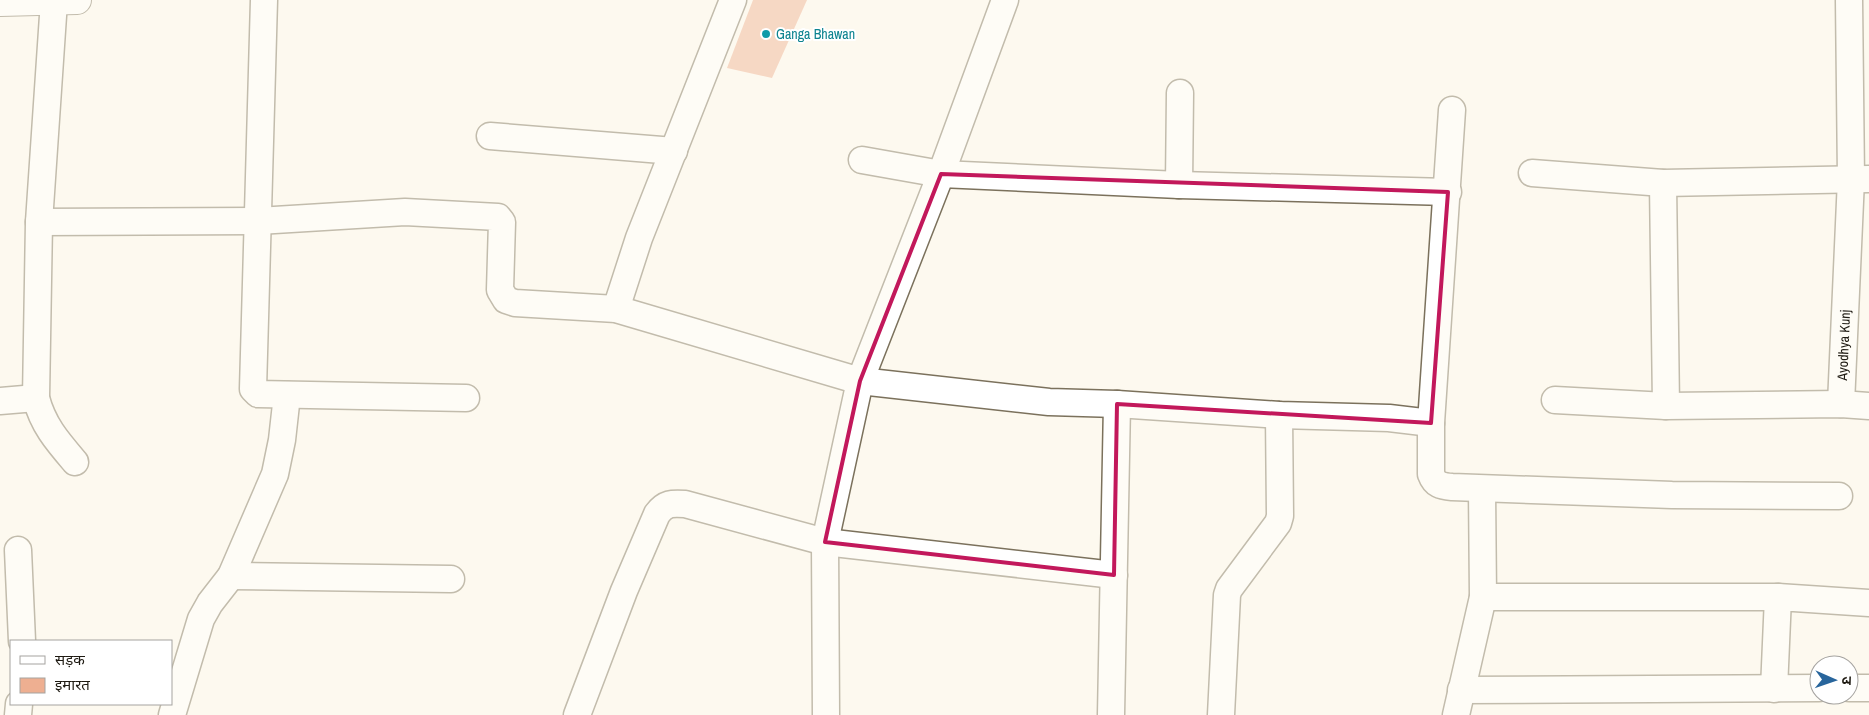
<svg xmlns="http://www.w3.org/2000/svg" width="1869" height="715" font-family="'Archivo Narrow','Noto Sans Devanagari',sans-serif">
  <rect width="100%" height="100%" fill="#fdf9ef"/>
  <!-- building -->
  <path fill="#eeaf91" d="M753,0h54l-35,78 -45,-10z"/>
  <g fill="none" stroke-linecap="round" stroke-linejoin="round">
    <defs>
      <g id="minor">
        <path d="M264,0l-11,389 5,5 208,4"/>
        <path d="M54,1l-15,221 -3,176c7,27 21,43 39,64"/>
        <path d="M1452,110l-21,313v51c4,11 10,12 21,13l220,8 167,1"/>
        <path d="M490,136l184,15"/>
        <path d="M862,160l79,14 238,11 269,7"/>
        <path d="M1532,173l131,10 206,-4"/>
        <path d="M1663,183l3,223"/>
        <path d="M1179,185l1,-92"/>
        <path d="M39,222l219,-1 147,-9 93,5 4,5 -2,68 6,10 9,3 101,6 244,72 189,21 68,2 162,11 110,3 42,5"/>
        <path d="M616,309l23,-71 94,-238"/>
        <path d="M1555,400l111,6 175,-2 28,2"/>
        <path d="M0,401l36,-3"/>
        <path id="s1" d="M1841,404l10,-225 -2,-179"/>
        <path d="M18,550l4,91"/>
        <path d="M231,576l220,3"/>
        <path d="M1483,597h295"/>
        <path d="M1849,688h20"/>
        <path d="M1774,689l4,-92 91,6"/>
        <path d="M1461,690l358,-2"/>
        <path d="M18,715l1,-11"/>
        <path d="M172,715l29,-96 9,-16 21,-27 44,-102 7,-34 5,-45"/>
        <path d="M577,715l47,-124 33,-77c8,-11 15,-11 28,-10l140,38 289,33"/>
        <path d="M826,715l-1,-173 35,-161 81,-207 64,-174"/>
        <path d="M1111,715l6,-311"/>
        <path d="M1221,715l6,-120 2,-6 49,-66 2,-7 -1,-101"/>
        <path d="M1456,715l27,-118 -1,-108"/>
      </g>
      <path id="tertiary" d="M0,2l77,-2"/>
    </defs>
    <!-- minor casing -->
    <use href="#minor" stroke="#7b715c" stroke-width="29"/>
    <!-- tertiary casing -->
    <use href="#tertiary" stroke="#7b715c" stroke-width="30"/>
    <!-- minor -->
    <use href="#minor" stroke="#fff" stroke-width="26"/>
    <!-- tertiary -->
    <use href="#tertiary" stroke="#fff" stroke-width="28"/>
  </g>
  <!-- marked area -->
  <path d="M0 0H1869V715H0ZM941,174l507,18 -17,231 -314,-19 -3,171 -289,-33 35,-161z" fill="#fdf9ef" fill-opacity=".55" fill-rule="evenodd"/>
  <path fill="none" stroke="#c2185b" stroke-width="4" stroke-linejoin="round" d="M941,174l507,18 -17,231 -314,-19 -3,171 -289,-33 35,-161z"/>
  <!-- markers -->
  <circle fill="#0f9aa8" stroke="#fff" stroke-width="2" cx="766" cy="34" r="5"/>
  <g text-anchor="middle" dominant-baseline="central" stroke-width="4" stroke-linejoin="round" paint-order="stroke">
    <!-- culture labels -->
    <g font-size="14" fill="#0d838f" stroke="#fff" text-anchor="start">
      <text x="776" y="34">Ganga Bhawan</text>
    </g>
    <!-- street labels -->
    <g font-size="14" fill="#1e1a12" stroke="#fff">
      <text stroke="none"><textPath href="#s1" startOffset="59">Ayodhya Kunj</textPath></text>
    </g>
  </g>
  <!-- legend -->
  <rect x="10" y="640" width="162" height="65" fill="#ffffff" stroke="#a5a3a0"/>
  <rect x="20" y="656" width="25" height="8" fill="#ffffff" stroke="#a5a3a0"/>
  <text x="55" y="665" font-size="15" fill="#1e1a12">सड़क</text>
  <rect x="20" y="678" width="25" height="15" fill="#eeaf91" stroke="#a5a3a0"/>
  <text x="55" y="690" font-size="15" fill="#1e1a12">इमारत</text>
  <!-- north arrow -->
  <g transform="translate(1834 680) rotate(92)"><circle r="24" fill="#ffffff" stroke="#a5a3a0"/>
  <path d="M0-4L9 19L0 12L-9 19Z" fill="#28659c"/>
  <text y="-8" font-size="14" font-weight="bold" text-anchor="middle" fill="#1e1a12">उ</text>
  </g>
</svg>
